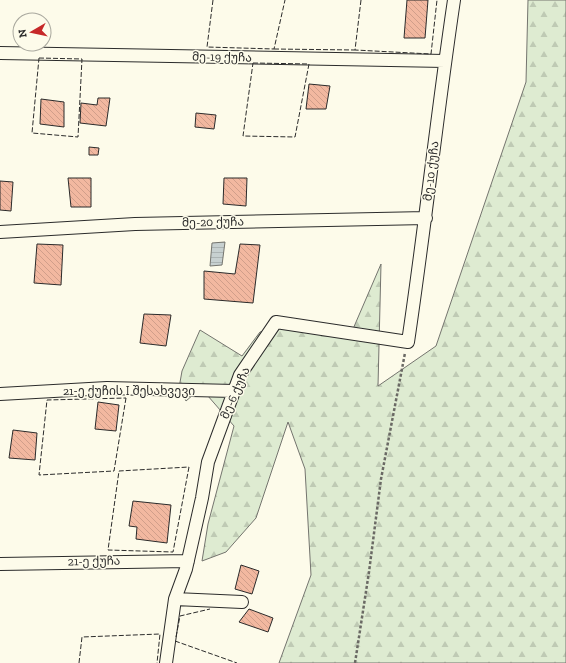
<svg xmlns="http://www.w3.org/2000/svg" width="566" height="663" font-family="'Zilla Slab','Noto Sans Georgian',serif">
  <defs>
    <pattern id="forest-firs" width="22" height="20" patternUnits="userSpaceOnUse"><rect width="22" height="20" fill="#deebd1"/><path d="M5 1l3.5 6h-7zM16 11l3.5 6h-7z" fill="#bfcab4"/></pattern>
    <pattern id="water-rules" width="6" height="5" patternUnits="userSpaceOnUse"><rect width="6" height="5" fill="#c7d0d0"/><path d="M0 2.5h6" fill="none" stroke="#abb3b3"/></pattern>
    <pattern id="building-back-hatch" width="6" height="6" patternUnits="userSpaceOnUse"><rect width="6" height="6" fill="#f2b8a0"/><path d="M-1 5l2 2M0 0l6 6M5-1l2 2" fill="none" stroke="#d09e8a"/></pattern>
  </defs>
  <rect width="100%" height="100%" fill="#fdfbea"/>
  <!-- forest -->
  <path fill="url(#forest-firs)" stroke="#74746e" d="M528,0h38v663h-287l32,-88 -6,-106 -17,-47 -32,96 -30,34 -24,9 6,-37 26,-98 -33,-38 -15,13 -7,-13 3,-17 18,-41 42,26 18,-24 41,-10 52,7 28,-65 -3,122 58,-40 90,-264z"/>
  <!-- water -->
  <path fill="url(#water-rules)" stroke="#74746e" d="M225,242l-3,23 -12,1 2,-23z"/>
  <!-- building -->
  <path fill="url(#building-back-hatch)" stroke="#2b2b2b" d="M407,0h21l-3,38h-21z
    M309,84l21,2 -4,23h-20z
    M98,98h12l-4,28 -26,-3 1,-20 16,2z
    M41,99l23,3v25l-24,-3z
    M196,113l20,2 -2,14 -19,-2z
    M89,147l10,1 -1,7h-9z
    M68,178h23v29h-20z
    M224,178h23l-1,28 -23,-2z
    M0,181l13,1 -2,29 -11,-1z
    M37,244l26,1 -2,40 -27,-2z
    M240,244l20,1 -7,58 -49,-4v-28l31,3z
    M144,314l27,1 -5,31 -26,-3z
    M98,402l21,3 -3,26 -21,-2z
    M13,430l24,3 -2,27 -26,-2z
    M133,501l38,4 -4,38 -31,-4 1,-12 -8,-1z
    M241,565l18,6 -7,23 -17,-5z
    M249,609l24,9 -5,14 -29,-10z"/>
  <g fill="none" stroke-linecap="round" stroke-linejoin="round">
    <defs>
      <path id="minor" d="M0,53l445,8
        M0,232l135,-8 291,-6
        M0,394l107,-6 127,3
        M0,564l188,-3
        M175,599l67,3
        M166,663l9,-64 11,-30 16,-71 6,-36 32,-87 36,-53 132,20c17,-114 29,-228 46,-342"/>
    </defs>
    <!-- minor casing -->
    <use href="#minor" stroke="#2b2b2b" stroke-width="14"/>
    <!-- path -->
    <path stroke="#6a6964" stroke-width="2.5" stroke-dasharray="3 2" stroke-linecap="butt" d="M355,663l14,-91 12,-93 24,-126"/>
    <!-- minor -->
    <use href="#minor" stroke="#fdfbea" stroke-width="12"/>
    <!-- fence -->
    <path stroke="#2b2b2b" stroke-width="1" stroke-dasharray="5 2" stroke-linecap="butt" d="M213,0l-6,47 67,2 11,-49
      M361,0l-6,50 76,4 6,-54
      M274,49l81,1
      M39,58l43,1 -4,78 -46,-4z
      M253,63l56,1 -14,73 -52,-1z
      M126,398l-12,73 -75,4 8,-75z
      M189,467l-16,85 -65,-2 11,-79z
      M176,637l4,-21 30,-7
      M175,641l62,22
      M79,663l3,-26 78,-3 -3,29"/>
  </g>
  <g text-anchor="middle" dominant-baseline="central" stroke-width="3" stroke-linejoin="round" paint-order="stroke">
    <!-- street labels -->
    <g font-size="12" fill="#2b2b2b" stroke="#fdfbea">
      <text transform="translate(222 57) rotate(1)">მე-19 ქუჩა</text>
      <text transform="translate(431 171) rotate(-83)">მე-10 ქუჩა</text>
      <text transform="translate(213 222) rotate(-1)">მე-20 ქუჩა</text>
      <text x="129" y="391">21-ე ქუჩის I შესახვევი</text>
      <text transform="translate(235 393) rotate(-66)">მე-6 ქუჩა</text>
      <text transform="translate(94 561) rotate(-1)">21-ე ქუჩა</text>
    </g>
  </g>
  <!-- north arrow -->
  <g transform="translate(32 32) rotate(261)"><circle r="19" fill="#fdfbea" stroke="#a9a89e"/>
  <path d="M0-3L7 15L0 10L-7 15Z" fill="#c62828"/>
  <text y="-6" font-size="11" font-weight="bold" text-anchor="middle" fill="#2b2b2b">N</text>
  </g>
</svg>
